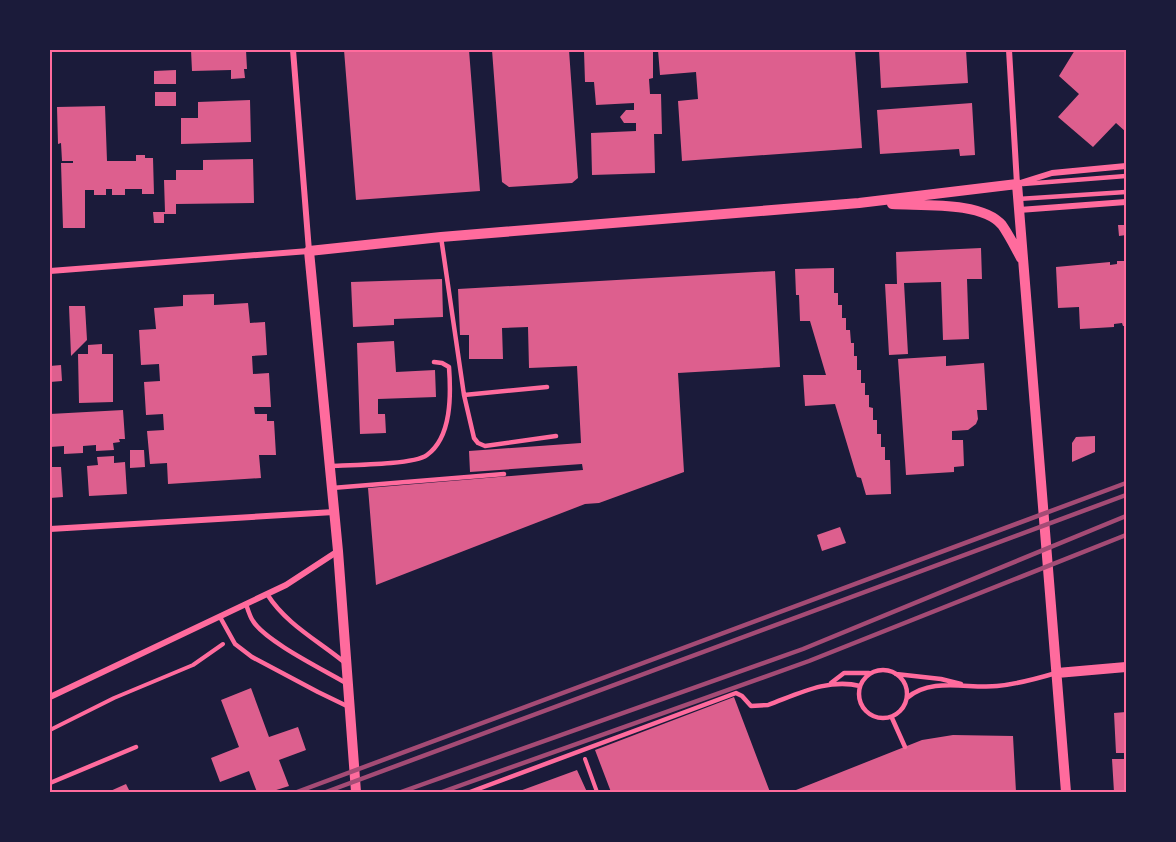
<svg xmlns="http://www.w3.org/2000/svg" width="1176" height="842" font-family="'Open Sans',sans-serif">
  <rect width="100%" height="100%" fill="#1b1b3a"/>
  <!-- building -->
  <path fill="#dd5f8e" d="M191,50h55l1,19h-3l1,9 -14,1v-9l-39,1z
    M344,50h125l11,141 -124,9z
    M492,50h77l9,128 -6,5 -63,4 -7,-5z
    M592,50h61v28l-4,1 1,15h11l1,40h-8l1,39 -63,2 -1,-42 45,-2v-8h-12l-4,-6 6,-7h8v-7l-38,2 -2,-23h-9l-1,-31z
    M658,50h197l7,98 -180,13 -4,-60 20,-2 -2,-27 -36,3z
    M879,50h87l2,33 -87,5z
    M1075,50h51v82l-10,-9 -23,24 -35,-30 21,-23 -20,-18z
    M176,70v14h-22v-13z
    M155,92h21v14h-21z
    M250,100l1,42 -70,2v-26h17v-16z
    M972,103l3,52 -15,1 -1,-7 -79,5 -3,-44z
    M105,106l2,55h29v-6h9v3h8l1,36h-12v-5h-17v6h-13v-6h-6v6h-12v-5h-9v38h-22l-2,-65h12v-2h-11l-1,-18 -3,1 -1,-37z
    M253,159l1,44 -78,1v10h-12v9h-10l-1,-11h12l-1,-32h12v-10h27v-10z
    M1118,225h8v10l-7,1z
    M981,248l1,31h-15l2,60 -26,1 -2,-58 -37,1 4,71 -19,1 -4,-71h12l-1,-32z
    M1117,261h9v65h-3l-1,-3 -8,1v3l-34,2 -1,-22 -21,1 -2,-41 54,-5v3l7,-1z
    M834,268v25h4v12h4v13h4v12h4l1,13h3v13h3v14h4v13h4v12h4v12l4,1v12h4v14h4v13h4v13h5l1,34 -25,1 -5,-17 -4,-1 -22,-73 -30,2 -2,-31h23l-16,-54h-10l-1,-26h-3l-1,-26z
    M775,271l5,96 -102,6 6,99 -85,31 -14,1 -209,81 -8,-97 215,-18 -1,-6 -112,8 -1,-21 112,-8 -4,-77 -48,2 -1,-41 -26,1 1,31h-34v-24h-9l-2,-46z
    M442,279l1,38 -49,2v6l-41,2 -2,-45z
    M214,294v11l34,-2 2,20 15,-1 2,33 -15,1 1,18 16,-1 2,34h-17l1,7h12v7h7l2,34h-17l2,23 -93,6 -1,-21 -17,1 -3,-33 17,-1 -1,-16 -17,1 -2,-33 16,-1 -1,-17 -18,1 -2,-35 17,-1 -2,-21 29,-2v-11z
    M69,306h16l2,34 -16,16z
    M394,341l2,31 39,-2 1,27 -58,2v15h7l1,19 -26,1 -3,-91z
    M102,344v10h11v48l-34,1 -1,-49h10v-9z
    M946,356v10l38,-3 3,47h-10l1,9 -2,5 -8,6 -16,1v9h11l1,26 -10,1v5l-48,3 -8,-116z
    M61,365l1,16 -12,1v-16z
    M123,410l2,29h-6l1,3 -7,1 1,7 -18,1v-6l-13,1v7l-19,1v-8l-14,1v-33z
    M1095,436v16l-23,10v-19l4,-6z
    M130,450h14l1,17 -15,1z
    M114,456v7l11,-1 2,32 -38,2 -2,-30 11,-1 -1,-8z
    M50,462h1l1,5h9l2,30 -13,1z
    M840,527l6,16 -24,8 -5,-16z
    M251,688l18,49 29,-10 8,23 -27,10 10,26 -19,6h-13l-8,-21 -29,11 -9,-24 28,-11 -18,-47z
    M734,697l36,95h-159l-16,-42z
    M1126,712v41h-10l-2,-40z
    M953,735l60,1 3,56h-219l-1,-2 126,-50z
    M1112,759h14v33h-12z
    M577,770l10,22h-70z
    M126,784l4,8h-22z"/>
  <g fill="none" stroke-linecap="round" stroke-linejoin="round">
    <!-- path -->
    <path stroke="#ff6b9d" stroke-width="4" d="M50,730l64,-32 79,-33 30,-21
      M585,759l12,33"/>
    <!-- service -->
    <path stroke="#ff6b9d" stroke-width="4.5" d="M1023,184l103,-8
      M1018,199l108,-7
      M441,237l23,158 10,43 4,5 7,3 71,-10
      M464,395l83,-8
      M329,466c20,-1 85,-1 98,-11 25,-18 24,-61 22,-88l-7,-4 -8,-1
      M332,488l172,-14
      M267,594c19,30 50,46 77,68
      M246,604c2,6 4,13 7,17 12,20 71,49 93,62
      M220,617l15,27 17,13 66,35 31,15
      M859 694a24 24 0 1 1 48 0a24 24 0 1 1-48 0Z
      M896,674l45,5 20,5
      M831,683l13,-10h25
      M907,698c24,-21 61,-9 90,-12 20,-2 39,-7 59,-13
      M892,718l13,29
      M50,783l86,-36
      M470,792l266,-99 6,3 9,10 17,-1c30,-11 60,-27 92,-19"/>
    <!-- minor -->
    <path stroke="#ff6b9d" stroke-width="6" d="M1009,50l8,134 35,-11 74,-7
      M1019,210l107,-8
      M50,271l259,-20 -16,-201
      M50,529l284,-17
      M50,697l236,-112 52,-34"/>
    <!-- tertiary -->
    <path stroke="#ff6b9d" stroke-width="10" d="M892,204c29,2 90,-3 110,21 7,10 13,22 19,33
      M1057,673l69,-6
      M356,792l-18,-241 -29,-300 132,-14 418,-34 158,-19 49,608"/>
    <!-- rail -->
    <path stroke="#a44b75" stroke-width="4.5" d="M297,792l829,-309
      M326,792l800,-297
      M401,792l402,-143 323,-133
      M442,792l367,-131 317,-126"/>
  </g>
  <!-- border -->
  <rect width="1176" height="842" fill="none" stroke="#1b1b3a" stroke-width="102"/>
  <rect x="51" y="51" width="1074" height="740" fill="none" stroke="#ff6b9d" stroke-width="2"/>
</svg>
